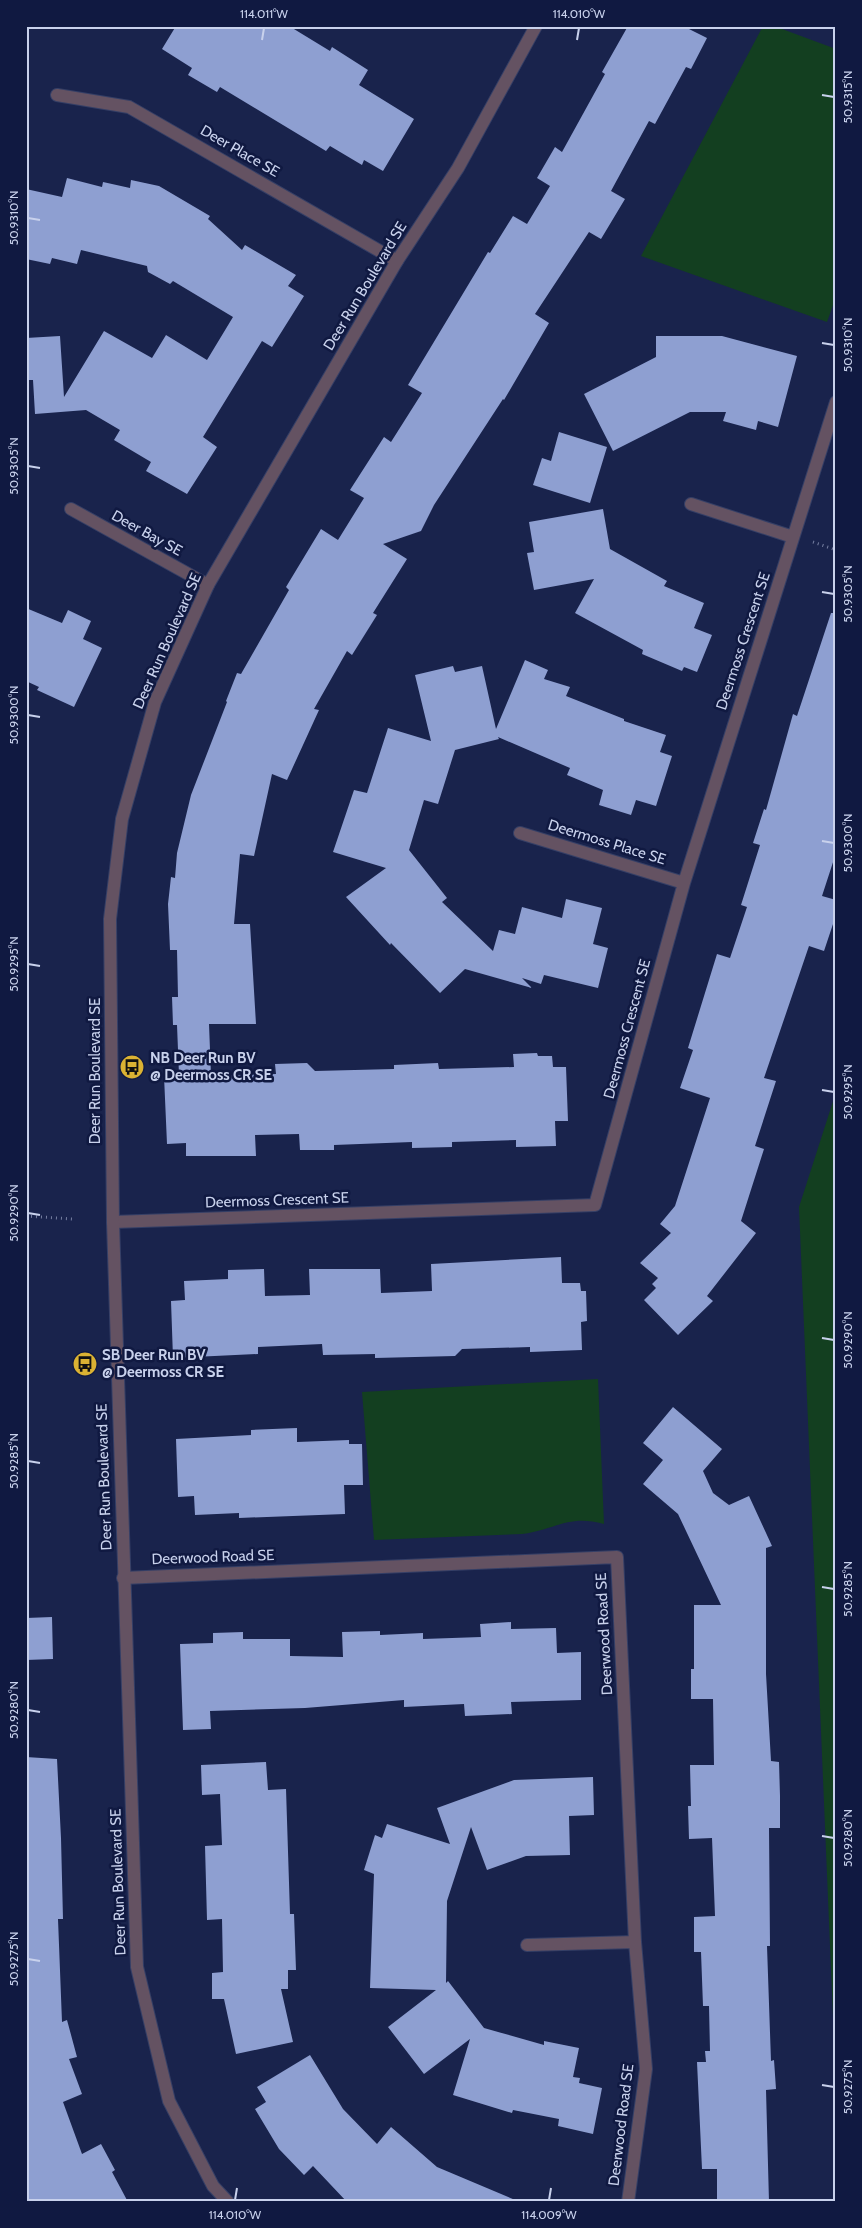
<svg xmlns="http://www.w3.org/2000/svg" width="862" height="2228" font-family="Cabin,sans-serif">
  <rect width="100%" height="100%" fill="#19234c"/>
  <!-- green -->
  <path fill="#133f20" d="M763,26h11l62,23v248l-9,25 -186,-66z
    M836,1092v997l-37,-882z
    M598,1379l6,145c-36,-10 -49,6 -82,10l-148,6 -12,-148z"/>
  <!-- building -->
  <path fill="#8e9fd1" d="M176,26h113l41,25 2,-4 36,23 -9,15 55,34 -31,52 -19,-11 -2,5 -32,-19 -4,5 -106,-64 -3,5 -29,-17 4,-7 -30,-19z
    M628,26h55l24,12 -16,31 -5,-2 -31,57 -6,-3 -38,70 14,8 -24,40 -12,-7 -54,82 14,9 -45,77 -1,-1 -69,106 -13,26 -38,13 24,15 -34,54 4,2 -25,40 -5,-4 -33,58 5,1 -32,70 -15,-6 -18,82 -14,-2 -6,70h16l6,100h-47l2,52 65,-2 -1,-10 32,-1 8,8 79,-2v-4l44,-2 1,6 75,-2 -1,-13 24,-1 1,3h14l1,11h13l2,54h-13l1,25 -40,1v-7l-64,2v5l-40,1v-6l-78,3v5h-34l-1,-16 -44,1 1,21h-70v-13l-19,1 -3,-68 15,-1 -2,-50h-4l-1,-28h6l-1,-47h-7l-2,-46 3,-27 4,1 2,-25 14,-58 36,-93 -1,-1 11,-28 4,1 48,-84 -3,-3 35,-58 17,11 26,-42 -14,-8 34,-53 7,5 31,-49 -14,-8 80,-133 2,1 23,-37 14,8 23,-38 -13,-8 18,-31 7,5 43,-78 -3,-2z
    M67,178l35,9 1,-5 27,6 1,-8 28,6 51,30 -2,3 34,31 3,-5 51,30 -8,11 16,10 -32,51 -10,-6 -59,96 14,10 -30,47 -41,-23 5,-9 -37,-22 6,-10 -34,-20 -51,4 -2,-34h-7v-42l34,-2 4,61 40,-66 48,27 14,-23 41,25 26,-43 -60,-36 -3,3 -22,-12 -1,-6 -66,-16 -4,14 -25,-6 -2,6 -24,-5v-70l36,8z
    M656,336h66l75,20 -19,71 -20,-6 -2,9 -33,-9 3,-9h-36l-77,39 -29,-57 72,-37z
    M559,432l48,15 -17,56 -57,-18 9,-27 9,3z
    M603,509l7,40 57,32 -3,5 40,17 -10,25 18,7 -15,37 -13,-5 -2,4 -40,-17 1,-4 -68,-37 19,-34 -60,11 -7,-37 7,-1 -5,-30z
    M26,608l36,15 6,-13 23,11 -8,18 19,9 -28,59 -37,-17 2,-3 -13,-6z
    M831,613h5v240l-14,43 14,4v15l-12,36 -15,-5 -45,132 12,3 -21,65 9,3 -23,72 15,12 -49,63 6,5 -35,34 -34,-35 12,-12 -4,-4 6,-6 -18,-15 31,-30 -11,-9 15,-18 35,-108 -30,-10 13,-38 -5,-2 29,-94 13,4 17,-51 -6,-2 19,-60 -7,-2 11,-34 2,1 27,-96 4,2z
    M525,660l23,10 -4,9 26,8 -4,9 58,23v2l42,14 -6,17 12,4 -16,50 -20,-6 -5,15 -32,-10 4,-15 -36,-15 3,-7 -72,-31 1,2 -44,11 -17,54 -14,-4 -15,50 38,48 -5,4 51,49 6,-21 16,4 7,-27 40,11 4,-19 36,9 -9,36 15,4 -10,40 -54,-13 -3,9 -19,-6 10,10 -67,-19 -25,24 -49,-50 -1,2 -44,-48 40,-29 -53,-16 21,-62 13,3 21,-65 43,13 -16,-66 38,-9 2,6 27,-6 14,63z
    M561,1257l1,26h18l1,8h5l1,30 -6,1 1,28 -52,2v-5l-68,2 -7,7 -80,2v-4l-52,1 -1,-11 -64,3v7l-85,4 -2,-57 14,-1 -1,-19 44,-2v-9l36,-1 1,27 45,-1 -1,-26h71l1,24 51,-2 -1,-27z
    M673,1407l49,42 -19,22 10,22 16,12 20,-9 23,50 -6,2v126l5,87 8,1 1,34v32h-11l1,118h-3l4,115 3,-1 2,29 -10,1 3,112h-52v-33h-15l-5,-107h9l-1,-11h5l-1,-45h-6l-2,-54h-7v-35l21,-1 -3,-78 -23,1 -1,-33h3l-1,-41h24l-1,-66h-22v-30h3v-64h27l-43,-91 -35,-30 20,-24 -20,-17z
    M297,1428v14l52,-2v4h13l1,41h-19l1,29 -106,4v-5l-44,2 -1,-19 -16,1 -2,-58 75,-4v-5z
    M52,1617l1,42 -27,1v-42z
    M511,1622v7l45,-1 1,25 24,-1v48l-70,2 1,12 -47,2 -1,-12 -60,3v-7l-99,8 -95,3 1,18 -28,1 -3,-86 33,-1v-10l30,-1v7h47v17l53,1 -1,-25 38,-1v4l43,-2v6l58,-2 -1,-13z
    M26,1757l31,2 4,79 2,81h-5l4,103 5,-2 10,37 -8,2 13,35 -19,8 19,52 19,-10 14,26 -3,2 16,30h-102z
    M266,1762l2,28 18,-1 4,125h4l2,56h-8v19h-7l12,53 -57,12 -12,-55h-12v-26l11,-1 -1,-53 -15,1 -2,-74 17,-1 -2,-51 -18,1 -1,-30z
    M593,1777l1,38 -25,1 1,39 -44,1 -39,14 -16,-43 -24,74 -1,82 2,-2 36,47 60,17v-4l35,7 -6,29 7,1 -1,5 23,5 -9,46 -35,-8 1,-7 -46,-9 -1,3 -59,-18 17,-56 -46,35 -36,-47 48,-37 -66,-2 4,-114 -10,-4 11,-35 7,3 5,-14 63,20 -13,-36 77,-28z
    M310,2055l33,54 34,35 14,-17 46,40 83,35h-173l-34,-36 -9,9 -25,-26 -24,-40 11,-7 -9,-15z"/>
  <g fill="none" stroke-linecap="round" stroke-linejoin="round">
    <defs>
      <path id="minor" d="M57,95l72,12 268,154
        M691,504l102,33
        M71,509l137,76
        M520,833l164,50
        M113,1222l482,-17 89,-322 152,-481
        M123,1578l494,-21 18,385 11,127 -18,133
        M527,1945l108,-3"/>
      <path id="tertiary" d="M228,2202l-15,-16 -44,-85 -32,-134 -24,-745 -3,-303 12,-100 33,-117 53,-117 189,-324 61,-93 78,-142"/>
    </defs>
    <!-- minor casing -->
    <use href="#minor" stroke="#353f66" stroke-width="14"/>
    <!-- tertiary casing -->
    <use href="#tertiary" stroke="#353f66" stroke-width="14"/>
    <!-- path -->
    <path stroke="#767fa1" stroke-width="3" stroke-dasharray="1 4" stroke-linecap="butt" d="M813,542l23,8
      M26,1216l46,3"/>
    <!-- minor -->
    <use href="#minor" stroke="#645262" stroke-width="12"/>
    <!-- tertiary -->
    <use href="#tertiary" stroke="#645262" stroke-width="12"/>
  </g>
  <!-- ticks -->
  <path fill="none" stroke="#c8d1ec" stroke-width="2" d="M262,40l2,-12M577,40l2,-12M822,95l12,2M28,218l12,2M822,343l12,2M28,466l12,2M822,592l12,2M28,715l12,2M822,841l12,2M28,964l12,2M822,1090l12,2M28,1213l12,2M822,1338l12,2M28,1461l12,2M822,1587l12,2M28,1710l12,2M822,1836l12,2M28,1959l12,2M822,2085l12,2M235,2200l2,-12M549,2200l2,-12"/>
  <!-- icons -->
  <defs>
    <symbol id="bus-disc" viewBox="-11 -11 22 22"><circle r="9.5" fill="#dbb233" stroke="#101941"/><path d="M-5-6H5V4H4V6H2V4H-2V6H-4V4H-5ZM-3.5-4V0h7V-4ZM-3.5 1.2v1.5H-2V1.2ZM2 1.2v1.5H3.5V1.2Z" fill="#111"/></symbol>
  </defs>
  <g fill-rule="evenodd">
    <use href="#bus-disc" x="118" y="1053" width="28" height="28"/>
    <use href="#bus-disc" x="71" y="1350" width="28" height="28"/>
  </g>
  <g text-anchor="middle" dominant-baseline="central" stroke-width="5" stroke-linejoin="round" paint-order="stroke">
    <!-- street labels -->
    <g font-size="15" fill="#c8d1ec" stroke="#101941">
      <text transform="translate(240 151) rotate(30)">Deer Place SE</text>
      <text transform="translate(365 286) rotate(-59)">Deer Run Boulevard SE</text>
      <text transform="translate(147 533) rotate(29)">Deer Bay SE</text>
      <text transform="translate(167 641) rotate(-66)">Deer Run Boulevard SE</text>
      <text transform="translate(743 641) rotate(-72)">Deermoss Crescent SE</text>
      <text transform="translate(607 842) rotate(17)">Deermoss Place SE</text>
      <text transform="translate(627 1029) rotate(-75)">Deermoss Crescent SE</text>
      <text transform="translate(95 1071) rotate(-90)">Deer Run Boulevard SE</text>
      <text transform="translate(277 1200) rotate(-2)">Deermoss Crescent SE</text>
      <text transform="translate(104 1477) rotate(-92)">Deer Run Boulevard SE</text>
      <text transform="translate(213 1557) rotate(-2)">Deerwood Road SE</text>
      <text transform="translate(604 1634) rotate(-93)">Deerwood Road SE</text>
      <text transform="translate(118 1882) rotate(-92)">Deer Run Boulevard SE</text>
      <text transform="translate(621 2125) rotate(-83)">Deerwood Road SE</text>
    </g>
    <!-- poi labels -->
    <g font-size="15" font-weight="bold" fill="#c8d1ec" stroke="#101941" text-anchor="start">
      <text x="150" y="1058">NB Deer Run BV<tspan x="150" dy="17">@ Deermoss CR SE</tspan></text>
      <text x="102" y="1355">SB Deer Run BV<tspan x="102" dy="17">@ Deermoss CR SE</tspan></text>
    </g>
  </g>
  <!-- border -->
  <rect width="862" height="2228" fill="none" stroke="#101941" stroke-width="55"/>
  <rect x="28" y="28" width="806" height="2172" fill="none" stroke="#c8d1ec" stroke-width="2"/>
  <g font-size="12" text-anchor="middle" fill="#c8d1ec">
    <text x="264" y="18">114.011°W</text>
    <text x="579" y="18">114.010°W</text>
    <text transform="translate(848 97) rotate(-90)" y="4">50.9315°N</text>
    <text transform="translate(14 218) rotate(-90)" y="4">50.9310°N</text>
    <text transform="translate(848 345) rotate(-90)" y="4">50.9310°N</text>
    <text transform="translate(14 466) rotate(-90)" y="4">50.9305°N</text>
    <text transform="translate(848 594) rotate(-90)" y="4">50.9305°N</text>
    <text transform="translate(14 715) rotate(-90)" y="4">50.9300°N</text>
    <text transform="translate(848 843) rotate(-90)" y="4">50.9300°N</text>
    <text transform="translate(14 964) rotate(-90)" y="4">50.9295°N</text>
    <text transform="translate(848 1092) rotate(-90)" y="4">50.9295°N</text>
    <text transform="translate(14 1213) rotate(-90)" y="4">50.9290°N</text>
    <text transform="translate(848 1340) rotate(-90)" y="4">50.9290°N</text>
    <text transform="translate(14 1461) rotate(-90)" y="4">50.9285°N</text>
    <text transform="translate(848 1589) rotate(-90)" y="4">50.9285°N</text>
    <text transform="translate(14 1710) rotate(-90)" y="4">50.9280°N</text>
    <text transform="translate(848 1838) rotate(-90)" y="4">50.9280°N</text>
    <text transform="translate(14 1959) rotate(-90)" y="4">50.9275°N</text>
    <text transform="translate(848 2087) rotate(-90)" y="4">50.9275°N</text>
    <text x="235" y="2219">114.010°W</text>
    <text x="549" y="2219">114.009°W</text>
  </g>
</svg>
